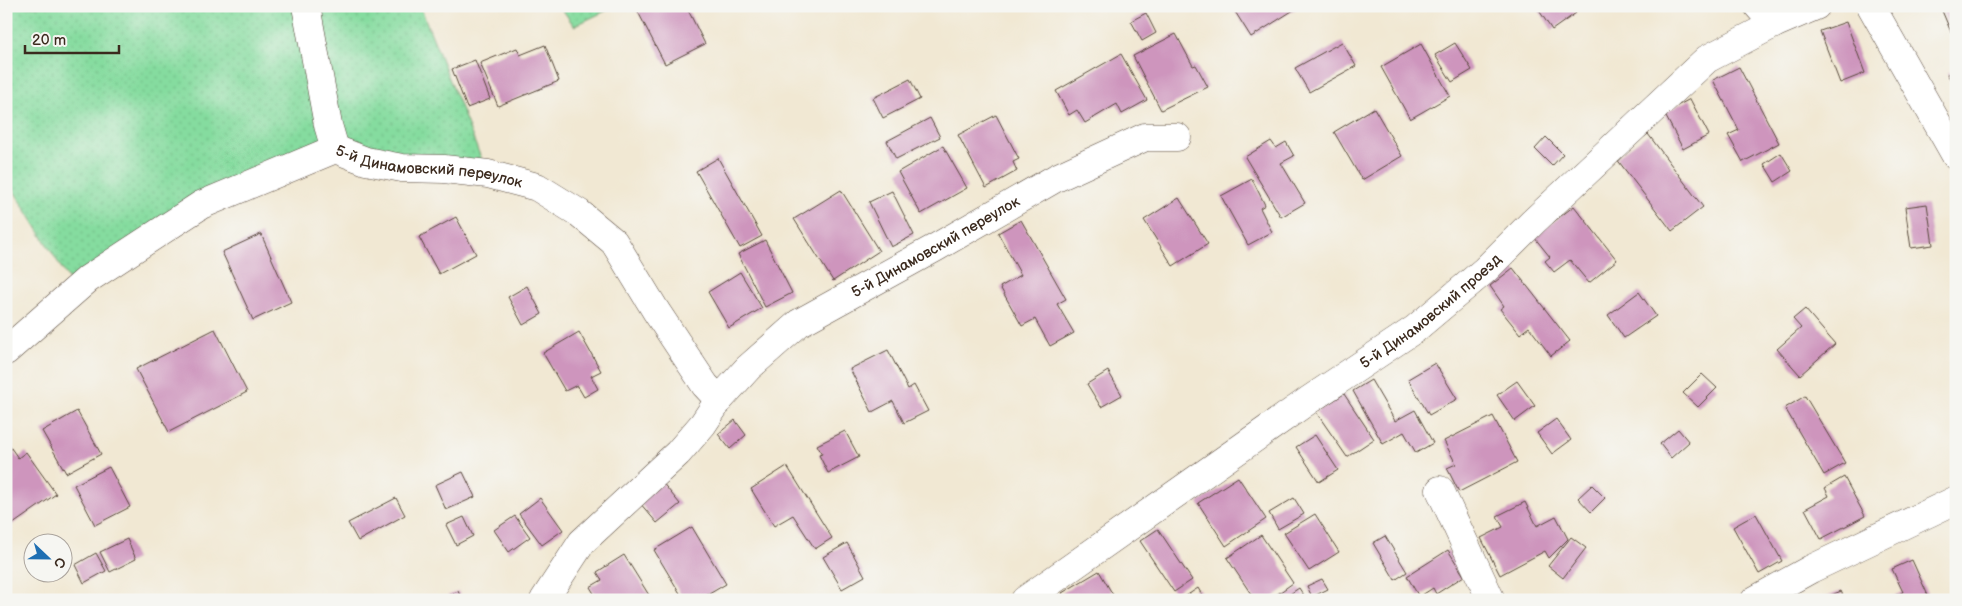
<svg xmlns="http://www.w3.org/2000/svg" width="1962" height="606" font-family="'Balsamiq Sans',sans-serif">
  <defs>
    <pattern id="grass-dots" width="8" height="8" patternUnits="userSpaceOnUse" patternTransform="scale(1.25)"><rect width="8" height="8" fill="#85dc9f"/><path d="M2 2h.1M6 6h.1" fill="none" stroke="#74bd88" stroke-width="1.8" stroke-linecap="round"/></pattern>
  </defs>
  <rect width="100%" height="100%" fill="#f6f6f2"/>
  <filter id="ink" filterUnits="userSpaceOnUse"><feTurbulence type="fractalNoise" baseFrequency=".02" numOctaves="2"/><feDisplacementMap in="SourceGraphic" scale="10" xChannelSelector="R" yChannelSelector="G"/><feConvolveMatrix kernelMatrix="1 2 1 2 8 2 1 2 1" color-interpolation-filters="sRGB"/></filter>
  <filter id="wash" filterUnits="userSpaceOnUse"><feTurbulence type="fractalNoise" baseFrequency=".0096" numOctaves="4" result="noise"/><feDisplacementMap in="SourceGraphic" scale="20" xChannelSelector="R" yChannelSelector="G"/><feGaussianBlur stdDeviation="1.12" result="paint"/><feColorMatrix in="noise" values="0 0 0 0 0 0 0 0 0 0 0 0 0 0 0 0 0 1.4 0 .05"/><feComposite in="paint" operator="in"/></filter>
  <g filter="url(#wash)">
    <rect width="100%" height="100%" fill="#f1e8d3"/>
    <!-- grass -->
    <path fill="url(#grass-dots)" stroke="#60835e" d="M6,6h414l63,157 -77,-5 -57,-16 -277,143 -66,-107z
      M560,6h56l-42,20z"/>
    <g id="blocks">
      <!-- building -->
      <path fill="#ce95bd" d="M639,6h47l19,38 -40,20 -29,-56z
        M1241,6h59l-49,31 -17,-27z
        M1536,6h35l5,7 -24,17z
        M1940,6h16v24l-5,2z
        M1146,13l10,20 -14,8 -11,-20z
        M1846,22l19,51 -25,10 -20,-52z
        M1176,34l17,32 3,-1 12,22 -47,23 -28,-54z
        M1342,42l14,24 -47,26 -14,-24z
        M1455,43l17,27 -20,12 -17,-27z
        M1421,44l29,52 -40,23 -29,-52z
        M545,45l14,36 -61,25 -18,-43 37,-15 3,7z
        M1121,54l26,46 -25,14 -5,-10 -32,19 -8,-13 -8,5 -13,-24z
        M475,60l15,39 -23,9 -15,-39z
        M1739,67l40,76 -36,19 -15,-27 11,-5 -26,-50z
        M1956,68v20l-9,-14z
        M910,79l10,20 -37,19 -10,-20z
        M1690,99l19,36 -26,14 -19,-36z
        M1374,108l28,48 -40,24 -28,-48z
        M996,115l23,44 -6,3 4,9 -31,17 -28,-53z
        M930,118l10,19 -44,22 -9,-18z
        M1648,134l55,73 -31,24 -56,-73z
        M1546,137l17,17 -11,12 -17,-17z
        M1271,141l5,7 10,-6 8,14 -13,7 24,40 -24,14 -36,-60z
        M943,146l24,42 -46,26 -23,-42z
        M1781,153l11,18 -17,11 -11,-18z
        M718,158l44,78 -22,12 -44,-77z
        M1252,179l13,26 -5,3 12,24 -24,13 -27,-49z
        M841,190l38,61 -46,30 -39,-62z
        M892,191l22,44 -23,12 -22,-45z
        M1179,198l29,46 -35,22 -29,-46z
        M1927,204l6,41 -22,3 -6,-41z
        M1574,206l43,54 -28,23 -19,-23 -16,12 -9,-11 5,-4 -16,-20z
        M456,217l20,37 -37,20 -20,-37z
        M1021,220l45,79 -9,5 17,29 -24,13 -15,-27 -13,7 -22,-39 21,-12 -23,-42z
        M261,234l30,68 -38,18 -31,-68z
        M765,240l27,53 -27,14 -27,-53z
        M1513,268l57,73 -19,15 -22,-29 -9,7 -20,-25 4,-3 -14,-20z
        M740,272l22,36 -33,20 -21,-36z
        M527,286l15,28 -19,11 -15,-28z
        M1639,292l17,24 -32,22 -16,-23z
        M1805,309l30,35 -35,31 -23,-26 24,-21 -8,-9z
        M215,329l32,63 -78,40 -33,-63z
        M579,332l22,39 -10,5 7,13 -14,8 -7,-12 -12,6 -22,-38z
        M888,350l20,39 6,-4 14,26 -24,12 -11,-22 -21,11 -22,-43z
        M1435,363l22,36 -28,16 -21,-36z
        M1108,371l14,24 -21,12 -14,-23z
        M1702,374l15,14 -19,19 -15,-14z
        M1371,380l24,41 20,-11 18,33 -17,10 -12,-21 -21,12 -30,-53z
        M1517,381l18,25 -20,15 -18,-26z
        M1344,394l30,45 -27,18 -31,-45z
        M1805,396l40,67 -21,12 -39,-67z
        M77,411l24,43 -35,19 -24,-42z
        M1493,416l24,46 -58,30 -12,-24 9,-4 -12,-23z
        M1556,419l15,21 -19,14 -15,-21z
        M735,420l11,15 -16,14 -12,-15z
        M1678,429l11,13 -18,16 -11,-14z
        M845,431l14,26 -31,16 -9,-18 3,-1 -5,-9z
        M1315,435l23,35 -19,12 -23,-35z
        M6,441l12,17 8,-6 30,42 -50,35z
        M787,466l45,72 -17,11 -22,-34 -19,11 -23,-37z
        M109,467l21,40 -35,18 -21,-40z
        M463,472l12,25 -29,13 -11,-25z
        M1238,477l28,42 -40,27 -28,-43z
        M1844,477l21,39 -44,23 -16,-30 24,-13 -4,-8z
        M662,482l18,22 -23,19 -18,-21z
        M1592,485l13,13 -14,14 -13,-14z
        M396,498l9,17 -47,26 -10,-18z
        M540,498l23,32 -21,15 -23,-31z
        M1294,498l10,16 -26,15 -9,-16z
        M1525,502l12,24 19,-10 12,23 -19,19 -4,-7 -45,24 -19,-37 22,-11 -6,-11z
        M1315,514l24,38 -30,19 -25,-38z
        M1756,514l26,47 -23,13 -26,-47z
        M515,516l15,21 -21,15 -15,-22z
        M464,517l9,19 -17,9 -10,-20z
        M692,527l34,57 -27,16h-15l-30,-50z
        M1158,529l34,51 -18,12 -34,-51z
        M1261,535l32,48 -24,17h-14l-28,-42z
        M1385,536l22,36 -12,8 -22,-37z
        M1571,537l15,11 -23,30 -15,-12z
        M127,539l9,20 -26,13 -10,-20z
        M847,543l18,33 -23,13 -19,-32z
        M1448,550l16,26 -28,18 -3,-6 -14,9 -12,-21z
        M96,553l10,18 -22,12 -9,-18z
        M624,555l28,45h-54l-8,-13 12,-7 -5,-8z
        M1912,560l18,40h-39l-1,-2 13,-6 -11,-23z
        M1099,571l17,29h-50l-4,-7z
        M1322,579l6,10 -16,8 -5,-11z
        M1198,588l7,12h-25z
        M1299,588l7,11 -2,1h-23z
        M458,591l4,9h-23z
        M1841,591l4,9h-25z"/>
    </g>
  </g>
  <g filter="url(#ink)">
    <use href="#blocks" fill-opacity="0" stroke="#564639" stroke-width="1"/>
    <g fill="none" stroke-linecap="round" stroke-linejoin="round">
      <defs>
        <g id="minor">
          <path d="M306,6l22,119 7,24"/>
          <path d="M1758,6l16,18"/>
          <path d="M1871,6l85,150"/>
          <path id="s1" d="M6,351l82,-72 113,-74 134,-56 31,12 36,7 42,1 44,5 49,13 42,26 35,29 42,69 49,74 14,15"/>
          <path d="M1440,490l51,110"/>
          <path id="s2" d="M544,600l38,-58 96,-89 25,-29 16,-24 29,-32 51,-45 136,-75 121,-70 89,-41h32"/>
          <path id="s3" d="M1025,600l284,-200 106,-71 70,-59 48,-48 174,-163 67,-35 42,-18"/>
          <path d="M1755,600l56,-31 145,-69"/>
        </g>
      </defs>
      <!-- minor casing -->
      <use href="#minor" stroke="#564639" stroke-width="29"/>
      <!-- minor -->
      <use href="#minor" stroke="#fff" stroke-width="28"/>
    </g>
  </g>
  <g text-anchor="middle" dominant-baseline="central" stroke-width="4" stroke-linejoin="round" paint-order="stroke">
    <!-- street labels -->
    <g font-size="15" fill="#3b2a1e" stroke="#f6f6f2">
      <text stroke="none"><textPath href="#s1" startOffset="486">5-й Динамовский переулок</textPath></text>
      <text stroke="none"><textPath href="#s2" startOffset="535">5-й Динамовский переулок</textPath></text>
      <text stroke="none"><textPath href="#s3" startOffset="498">5-й Динамовский проезд</textPath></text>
    </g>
  </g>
  <!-- margin -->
  <rect width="1962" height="606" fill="none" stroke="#f6f6f2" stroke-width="25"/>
  <!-- north arrow -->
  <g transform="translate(48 558) rotate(112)"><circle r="24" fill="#f6f6f2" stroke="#aba49d"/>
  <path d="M0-4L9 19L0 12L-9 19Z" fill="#1f6fb2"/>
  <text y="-8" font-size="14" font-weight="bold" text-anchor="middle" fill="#3b2a1e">С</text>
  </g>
  <!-- scale -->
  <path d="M25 45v8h94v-8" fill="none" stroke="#3b2a1e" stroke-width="2.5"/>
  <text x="32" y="45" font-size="15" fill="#3b2a1e" stroke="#f6f6f2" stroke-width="4" paint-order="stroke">20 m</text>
</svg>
